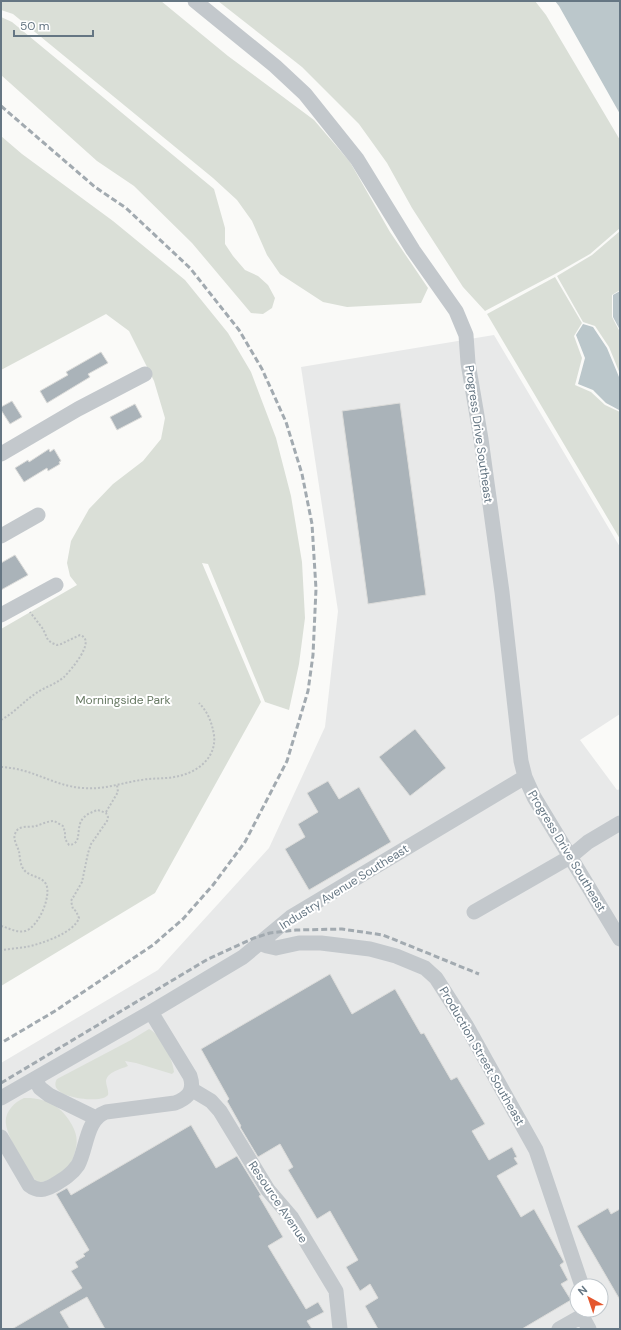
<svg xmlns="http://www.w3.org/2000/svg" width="621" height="1330" font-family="'DM Sans',sans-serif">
  <rect width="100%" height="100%" fill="#fafaf8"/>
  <!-- built -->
  <path fill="#e8e9e9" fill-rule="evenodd" d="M494,335l126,212v167l-40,26 37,50 3,-1v540h-619v-266l157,-93 111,-122 56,-121 13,-116 -37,-244zM577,1286h24v24h-24z"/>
  <!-- green -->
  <path fill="#dadfd7" d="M1,1h160l67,55 86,64 36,42 40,70 38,56 -7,15 -74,4 -24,-5 -43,-28 -13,-19 -15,-34 -15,-21 -24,-22 -200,-164 -12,-4z
    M218,1h317l11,14 74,125v88l-30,26 -35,20 -70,37 -22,-24 -51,-79 -25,-45 -28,-39 -57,-57z
    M1,17l11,5 202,167 11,39v16l8,12 12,14 13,6 10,9 7,13 -3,10 -9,6 -12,-1 -59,-70 -58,-57 -37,-25 -96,-86z
    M1,136l21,18 91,67 72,59 43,53 23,39 25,66 15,58 11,66 3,56 -6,46 -10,46 -24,-8 -57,-138 -6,-1 59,139 -106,191 -154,93v-357l76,-44 -7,-9 -3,-13 4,-22 18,-32 24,-25 30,-23 18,-22 4,-21 -11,-37 -25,-50 -23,-17 -105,56z
    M620,231v59l-8,5v22l8,15v42l-11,-27 -14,-21 -12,-4 -26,-46 35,-21z
    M555,277l27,46 -8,13 8,22 -7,27 16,7 14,13 15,7v127l-133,-225z
    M149,1029c12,6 24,30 25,43l-2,2 -36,-11 -11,-2 3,5c-7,3 -21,6 -22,15 0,5 3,9 2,14 -1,1 -4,3 -5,3 -10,4 -57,-1 -46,-19l74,-39z
    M24,1098c21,-1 38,8 48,27 5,9 6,17 3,27 -2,6 -3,12 -8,16 -3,3 -7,5 -10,7 -7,4 -12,8 -20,7 -9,-10 -30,-45 -31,-58 -2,-11 8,-22 18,-26z"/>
  <!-- water -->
  <path fill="#bbc7cb" d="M555,1h65v113l-61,-108z
    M620,291v39l-7,-13v-22z
    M583,324l10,3 14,21 12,29v33l-13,-7 -13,-13 -15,-6 7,-26 -9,-23z"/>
  <!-- building -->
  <path fill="#aab3b9" stroke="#dcdcda" d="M101,352l7,11 -20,11 2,3 -43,26 -7,-12 28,-16 -2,-3z
    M12,401l10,16 -12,7 -9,-14v-3z
    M400,403l26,192 -58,9 -26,-193z
    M135,404l7,13 -25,13 -7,-13z
    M49,449l1,3 4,-3 7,12 -2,1 1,2 -12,7 -1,-3 -23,14 -9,-14 13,-8 1,2z
    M15,555l13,20 -27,15v-27z
    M415,729l31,39 -36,28 -31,-39z
    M328,781l11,18 20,-12 32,55 -82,48 -24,-41 20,-12 -7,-13 20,-12 -11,-19z
    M330,974l22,40 43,-25 26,45 3,-1 27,47 6,-3 28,47 -13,7 17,29 23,-13 5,10 -3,1 4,6 -21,12 24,41 13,-8 30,53 -4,3 8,15 -7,4 10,16 -49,29h-144l-13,-23 13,-8 -8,-14 -10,7 -14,-24 12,-7 -28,-49 -13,8 -29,-49 5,-3 -13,-23 -22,13 -18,-30 1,-1 -14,-25 2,-2 -28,-50z
    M191,1125l25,43 21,-12 24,39 -2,1 24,41 -15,9 38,63 12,-7 6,10 -17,9 5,8h-207l-18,-32 -27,15 10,17h-58l70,-41 -11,-17 7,-4 -3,-5 10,-6 -2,-2 6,-4 -33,-56 11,-6 4,7z
    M608,1208l3,6 9,-5v91l-43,-74z"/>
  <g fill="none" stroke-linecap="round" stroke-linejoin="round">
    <!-- path -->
    <path stroke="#bbbfc2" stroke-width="2" stroke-dasharray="2 2" stroke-linecap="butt" d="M1,720c13,-7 22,-18 34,-26 9,-7 20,-9 29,-17 7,-7 33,-37 16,-42l-19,9 -4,1 -5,-2 -4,-3 -5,-11 -13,-17
      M1,767c31,1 52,19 82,21 20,2 38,-5 58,-8 11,-2 22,-1 33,-3 21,-3 43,-18 40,-42 -2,-12 -6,-23 -15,-32
      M106,812l12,-20 -1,-7
      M1,926c8,2 15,7 24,5 13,-3 27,-35 21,-47 -5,-8 -15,-7 -21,-13 -5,-5 -5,-13 -6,-20 -2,-5 -6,-12 -4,-17 3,-10 14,-6 21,-8 6,-2 12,-5 18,-5l9,5 2,6v7l4,6c12,-1 8,-12 11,-21 2,-8 11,-12 18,-14l8,3 2,4 -1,4 -16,23 -3,9 -6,29 -11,19 2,8 3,2 3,7c-5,15 -38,26 -53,29 -8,1 -17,2 -25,3"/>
    <!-- minor -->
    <path stroke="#c3c8cc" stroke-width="15" d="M195,1l80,65 30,28 52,65 56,91 43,61 10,24 2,28 13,76 21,153 19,169 4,16 9,20 86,142
      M1,454l77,-45 67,-35
      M1,536l37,-21
      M1,615l55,-30
      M474,912l96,-55 18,-15 32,-19
      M259,943l8,3 9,2 23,-5h22l49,6 26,7 29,12 11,10 30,47 70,125 46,136
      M35,1079l5,9 9,7 47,23
      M191,1089l20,12 9,10 48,79 24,28 44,73 4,38
      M1,1098l150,-86 92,-55 48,-40 234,-140
      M1,1137l28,48c9,7 16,5 25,0 10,-6 18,-11 24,-20 9,-17 8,-46 28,-53l69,-9c13,-5 20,-12 15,-27l-39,-64
      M582,1316l7,13
      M559,1329l23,-13"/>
    <!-- rail -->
    <path stroke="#a2aab0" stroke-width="3" stroke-dasharray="6 3" stroke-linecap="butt" d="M1,106l94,81 31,21 64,60 49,62 23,39 24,53 16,52 10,50 4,65 -3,66 -5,36 -21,70 -42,81 -32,43 -30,34 -30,26 -98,66 -54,32
      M1,1083l207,-124 46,-21 16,-5 26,-3 46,-1 41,6 96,39"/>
  </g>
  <g text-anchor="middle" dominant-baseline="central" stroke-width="4" stroke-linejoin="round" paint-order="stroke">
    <!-- street labels -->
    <g font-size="12" fill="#657683" stroke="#fff">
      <text transform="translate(479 434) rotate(82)">Progress Drive Southeast</text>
      <text transform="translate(567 851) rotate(59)">Progress Drive Southeast</text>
      <text transform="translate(344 887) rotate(-32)">Industry Avenue Southeast</text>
      <text transform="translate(482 1056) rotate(60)">Production Street Southeast</text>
      <text transform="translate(278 1202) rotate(56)">Resource Avenue</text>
    </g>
    <!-- park labels -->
    <g font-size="12" fill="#687a64" stroke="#fff">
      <text x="123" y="700">Morningside Park</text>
    </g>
  </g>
  <!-- border -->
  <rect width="621" height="1330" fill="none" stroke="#657683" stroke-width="4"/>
  <!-- north arrow -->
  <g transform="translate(589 1298) rotate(320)"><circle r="19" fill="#ffffff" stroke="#c1c8cd"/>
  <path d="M0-3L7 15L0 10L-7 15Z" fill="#e4572e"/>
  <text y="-6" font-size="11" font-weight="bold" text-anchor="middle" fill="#657683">N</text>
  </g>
  <!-- scale -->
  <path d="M14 30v6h79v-6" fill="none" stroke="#657683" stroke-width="2"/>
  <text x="20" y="30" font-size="12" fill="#657683" stroke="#ffffff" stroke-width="3" paint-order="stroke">50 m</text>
</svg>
